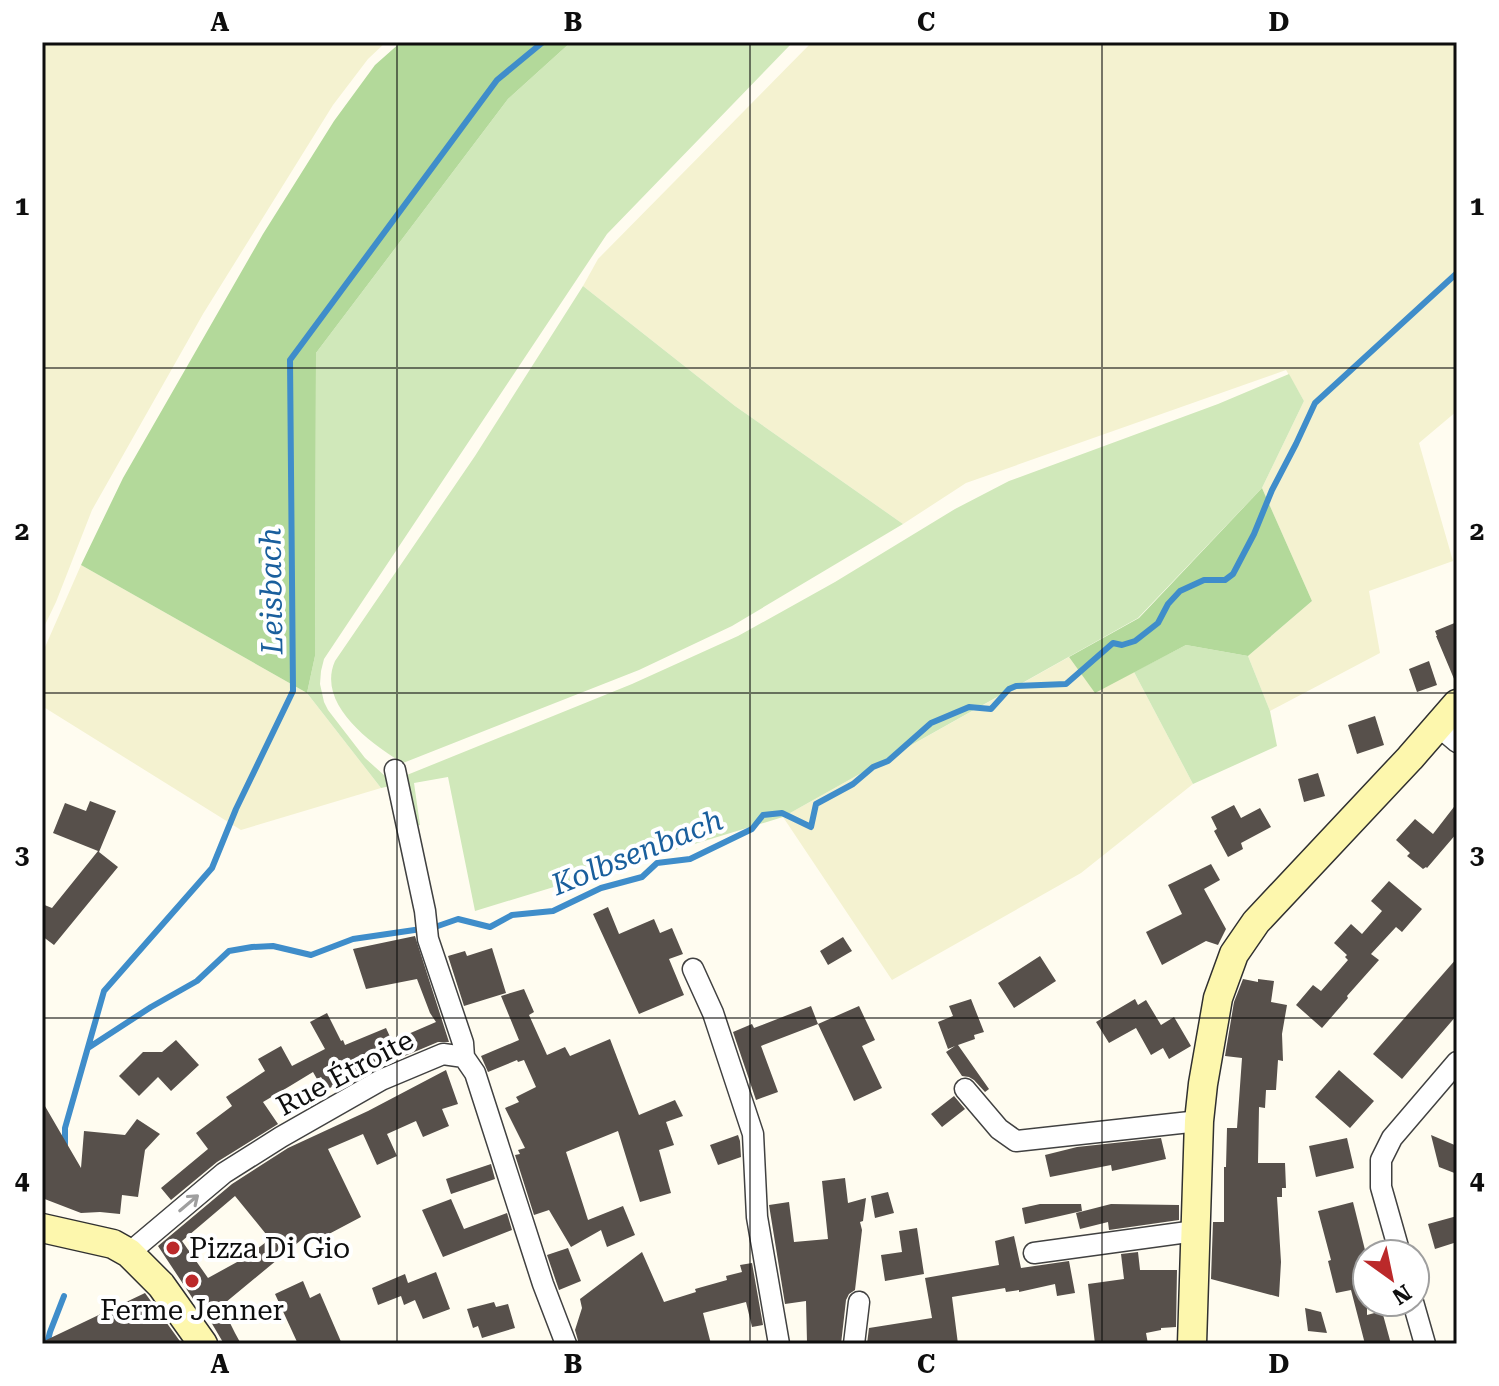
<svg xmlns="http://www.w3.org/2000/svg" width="1499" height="1386" font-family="'Roboto Serif',serif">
  <rect width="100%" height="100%" fill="#fffcf0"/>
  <!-- farmland -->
  <path fill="#f4f2d0" d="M42,42h344l-18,17 -35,46 -130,209 -111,196 -36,92 -14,29z
    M812,42h645v369l-38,32 34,118 -84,30 11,62 -110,58 -22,-55 64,-55 -50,-113 42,-87 -18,-31 -320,113 -63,41 -168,-118 -152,-120 15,-27z
    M81,565l226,128 74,95 -140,42 -199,-124v-52z
    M1069,657l26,35 39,-20 59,112 -112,89 -189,107 -109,-163z"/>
  <!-- green -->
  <path fill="#d0e8ba" d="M571,42h222l-186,192 -283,425 -3,12 -1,13 4,18 4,8 37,48 30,27 -14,3 -74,-95 8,-37 1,-303 192,-254z
    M583,286l152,120 168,118 -171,102 -93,44 -236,93c-32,-19 -87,-59 -68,-102l140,-205z
    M1289,374l15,27 -42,87 -124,130 -355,199 -308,94 -27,-134 -34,6 6,42 -13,2 -10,-48 235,-95 106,-48 97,-54 120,-73 54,-28 209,-77z
    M1186,645l62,11 22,55 7,35 -84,38 -59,-112z"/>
  <!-- forest -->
  <path fill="#b3d99a" d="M401,42h170l-63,57 -192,254 -1,303 -8,37 -226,-128 42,-87 140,-244 71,-113 41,-56z
    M1262,488l50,113 -64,55 -62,-11 -91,48 -26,-36 70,-39z"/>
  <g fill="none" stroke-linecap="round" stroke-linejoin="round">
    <!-- stream -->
    <path stroke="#3f8dca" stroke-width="6" d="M88,1048l63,-41 46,-26 32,-30 23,-4 21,-1 38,9 42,-16 82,-12 23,-8 32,8 22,-12 41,-4 48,-23 41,-11 15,-14 33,-4 62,-30 11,-14 19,-2 29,14 5,-23 37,-20 20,-17 15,-6 43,-38 38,-16 22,2 18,-20 7,-3 50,-2 47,-41 9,2 13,-4 23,-18 10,-19 12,-13 24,-11h21l8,-6 21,-40 18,-44 24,-46 19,-41 142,-130
      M65,1149v-21l39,-137 108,-123 24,-59 57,-118 -3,-331 207,-280 46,-38
      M47,1344l3,-12 14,-36"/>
  </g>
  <!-- building -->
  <path fill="#57504b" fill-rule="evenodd" d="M1457,622v64l-21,-50h1l-2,-5z
    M1429,661l8,24 -20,7 -8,-23z
    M1375,716l9,29 -27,9 -9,-29z
    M1318,773l7,23 -21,6 -6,-23z
    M90,801l26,10 -17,41 19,15 -64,78 -12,-9v-32l10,4 46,-57 -45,-18 12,-30 21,8z
    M1457,803v30l-30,35 -1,-1 -3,2 -16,-13 3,-3 -14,-13 19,-21 18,15z
    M1234,805l7,13 19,-10 11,19 -30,16 2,6 -15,8 -14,-26 3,-2 -6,-12z
    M1211,864l9,16 -16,9 22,40 -8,16 -12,-4 -44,24 -16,-33 36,-18 -14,-29z
    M1389,881l33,28 -20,23 -6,-5 -25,27 8,6 -32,36 1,2 -26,30 -26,-23 17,-20 8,6 27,-31 -3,-3 2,-2 -13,-12 17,-19 11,10 20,-23 -11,-10z
    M608,907l11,27 35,-15 6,14 12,-5 11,26 -14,5 15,36 -45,19 -46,-100z
    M415,936l34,106h-11l-62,26 -13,7 -2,-4 -33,18 -7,-12 -4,2 -4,-7 -23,14 -27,16 15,22 -61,38 -46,38 -10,-12 47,-39 -12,-16 36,-27 -6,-9 39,-26 -7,-12 23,-13 11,20 33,-17 -15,-27 17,-9 14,28 2,-1 2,5 41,-17 6,13 44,-19 -6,-9 -13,-34 -51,10 -13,-40z
    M843,937l9,14 -24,14 -8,-14z
    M492,948l14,45 -42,13 -16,-50 17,-5 2,5z
    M1040,956l16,25 -42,27 -16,-25z
    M1457,958v57l-55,64 -29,-25z
    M1243,979l15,3v-3l16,2 -3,21 16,3 -5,29 1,27 -5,-1 -2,30h-10l-1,18 -6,-1 -1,56h27l1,25h-4v9h-5l4,65 -2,35 -68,-18 2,-57h11v-55h2l1,-39h10l5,-70 -17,-2 9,-54z
    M524,989l10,23 -5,3 18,40 18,-8 5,9 40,-17 29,76 36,-15 8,16 -17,6 8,23 -15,5 12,43 -31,9 -22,-71 -52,21 22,68 35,-14 12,29 -28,12 -6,-17 -30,17 -22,-37 -15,5 -19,-60 5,-1 -2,-4 7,-2 -20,-40 14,-6 -3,-5 20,-10 -12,-27 -6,2 -1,-2 -29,12 -7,-16 38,-16 -18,-44z
    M971,999l13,33 -10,3 1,4 -17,6 31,44 -4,3 -11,-12 -5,-3 -7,-1 -16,-24 9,-6 -7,3 -10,-27 15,-6 -4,-10z
    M1135,999l3,6 8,-5 15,25 13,-8 17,29 -22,13 -6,-11 -12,7 -15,-27 -27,15 -13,-21z
    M811,1006l7,18 -57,22 17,46 -22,8 -23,-68 19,-8 2,4z
    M859,1006l16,34 -13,6 20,42 -28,13 -36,-77z
    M176,1040l23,25 -28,26 -13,-14 -19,19 -20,-20 24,-24h19z
    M446,1070l12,34 -16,5 7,17 -26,11 -7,-16 -29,13 10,22 -20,9 -14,-31 -35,15 33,68 -51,27 -4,-8 -98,81 -5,-8 -2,2 -43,-65 74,-62 56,-36 80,-37zM235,1196l35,43 -22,17 -40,22 -26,-37z
    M1339,1070l35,31 -24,27 -35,-31z
    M954,1096l11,13 -23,18 -11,-13z
    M42,1101l39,67 3,-37 41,4 12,-16 23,15 -15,16 -7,47 -16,-2 -2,19 -20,-2 -19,1 -39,-15z
    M738,1135l2,6 1,16 -23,8 -8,-20z
    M1431,1135l26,11v28l-18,-7z
    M1161,1138l5,21 -54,12 -1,-6 -61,12 -5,-22 32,-8z
    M1347,1138l7,30 -38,9 -7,-31z
    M491,1164l4,15 -44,15 -5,-15z
    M845,1178l3,25 18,-5 -3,23 -3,1 2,8 -7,60 -6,4 -3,6 -5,44h-13v-2h-21l-1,-41 -21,3 -16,-99 20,-3 5,40 34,-3 -6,-58z
    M888,1192l6,21 -19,5 -4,-22z
    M451,1199l13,30 43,-16 5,17 -69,27 -21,-47z
    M1353,1202l14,56v57l15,-4 9,33h-26l-14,-54 -15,3 -8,-32 3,-1 -13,-49z
    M1040,1204h41l1,7 -57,13 -3,-16z
    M1111,1204l68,1v15l-70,10 -1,-8 -28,7 -4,-16z
    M1457,1216v26l-22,7 -7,-25z
    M917,1228l7,46 -39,7 -4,-26 21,-3 -3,-21z
    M1014,1236l7,32 48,-7 6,32 -18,3 -2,-12 -36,8v-2l-13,2 -1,-4 -53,9 6,47h-91l2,-16 63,-10 -7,-40 74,-13 -4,-24z
    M568,1248l13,33 -22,9 -12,-35z
    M642,1252l22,50 32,-10 -1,-3 32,-9 -1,-4 16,-4 -2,-7 12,-2 11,62 -11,2 -6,-25 -43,11 8,31h-132l-4,-14 7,-22 -2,-9z
    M1138,1252l2,18h37l-1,57 -15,1v2l-15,3 2,11h-53l-7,-60 36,-5 -3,-25z
    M436,1272l14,37 -27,10 -8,-19 -11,5 -3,-9 -23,9 -6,-17 33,-14 3,9z
    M303,1281l7,17 10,-5 22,51h-44l-23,-50z
    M145,1293l37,51h-140v-2z
    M494,1302l2,5 12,-3 7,24 -33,10 -4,-12 -5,2 -6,-19z
    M1305,1308l16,4 6,21 -19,-2z
    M226,1315l9,18 6,11h-17l-13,-22z"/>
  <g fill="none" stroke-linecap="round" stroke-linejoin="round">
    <defs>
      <path id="street" d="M1438,726l19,16
        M395,770l30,141 3,28 35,104 1,14
        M693,969l20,44 40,121 4,83 22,127
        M965,1089l34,40 17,12 183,-20
        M129,1253l95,-80 57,-36 100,-57 62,-26 21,3 11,16 68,211 23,60
        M1034,1253l161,-22
        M1400,1254l-19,-67v-27l11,-22 65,-76
        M1413,1302l12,42
        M854,1344l5,-42"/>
      <path id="secondary" d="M42,1228l71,16 16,9 32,32 42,59
        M1192,1344l7,-223 4,-37 15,-86 16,-44 22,-32 154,-164 47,-54"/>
    </defs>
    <!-- street casing -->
    <use href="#street" stroke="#414141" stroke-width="23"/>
    <!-- secondary casing -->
    <use href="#secondary" stroke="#303030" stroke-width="31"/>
    <!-- street -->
    <use href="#street" stroke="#fff" stroke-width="20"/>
    <!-- secondary -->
    <use href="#secondary" stroke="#fdf7ad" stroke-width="28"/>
  </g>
  <!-- one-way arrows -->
  <defs><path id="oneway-shaft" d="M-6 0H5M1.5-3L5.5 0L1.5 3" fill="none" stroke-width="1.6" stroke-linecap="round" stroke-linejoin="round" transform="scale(2)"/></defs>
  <use stroke="#9f9f9f" href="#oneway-shaft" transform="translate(189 1203) rotate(-40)"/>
  <!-- grid -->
  <path fill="none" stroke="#0e0e0e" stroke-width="2" stroke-opacity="0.55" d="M397,42v1302M750,42v1302M1102,42v1302M42,368h1415M42,693h1415M42,1018h1415"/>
  <!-- markers -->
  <g fill="#bb292a" stroke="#fff" stroke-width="3">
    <circle cx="173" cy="1248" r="8"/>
    <circle cx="192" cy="1281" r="8"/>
  </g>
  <g text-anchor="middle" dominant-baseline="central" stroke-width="8" stroke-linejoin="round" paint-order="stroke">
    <!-- street labels -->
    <g font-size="28" fill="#0e0e0e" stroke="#fff">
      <text transform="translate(345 1073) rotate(-28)">Rue Étroite</text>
    </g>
    <!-- poi labels -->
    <g font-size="28" fill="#0e0e0e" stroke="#fff" text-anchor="start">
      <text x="189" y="1248">Pizza Di Gio</text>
      <text x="192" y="1310" text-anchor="middle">Ferme Jenner</text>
    </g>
    <!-- water labels -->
    <g font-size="30" font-style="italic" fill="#1a5f9d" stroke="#fff">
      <text transform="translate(271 591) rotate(-91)">Leisbach</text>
      <text transform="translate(637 852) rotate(-22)">Kolbsenbach</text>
    </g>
  </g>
  <!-- border -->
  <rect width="1499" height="1386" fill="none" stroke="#ffffff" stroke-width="88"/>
  <!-- north arrow -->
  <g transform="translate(1391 1278) rotate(147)"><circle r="38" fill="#ffffff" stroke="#9f9f9f" stroke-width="2"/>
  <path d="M0-6L14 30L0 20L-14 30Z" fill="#bb292a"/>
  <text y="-12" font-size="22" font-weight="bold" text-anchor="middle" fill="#0e0e0e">N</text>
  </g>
  <rect x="44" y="44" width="1411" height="1298" fill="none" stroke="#0e0e0e" stroke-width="3"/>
  <g font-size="26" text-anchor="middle" font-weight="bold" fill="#0e0e0e">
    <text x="220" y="31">A</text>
    <text x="573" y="31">B</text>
    <text x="926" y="31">C</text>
    <text x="1279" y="31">D</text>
    <text x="22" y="215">1</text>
    <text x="1477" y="215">1</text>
    <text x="22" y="540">2</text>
    <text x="1477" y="540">2</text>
    <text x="22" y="864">3</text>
    <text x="1477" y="864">3</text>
    <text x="22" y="1189">4</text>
    <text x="1477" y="1189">4</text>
    <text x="220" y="1373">A</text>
    <text x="573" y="1373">B</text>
    <text x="926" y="1373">C</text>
    <text x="1279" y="1373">D</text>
  </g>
</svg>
